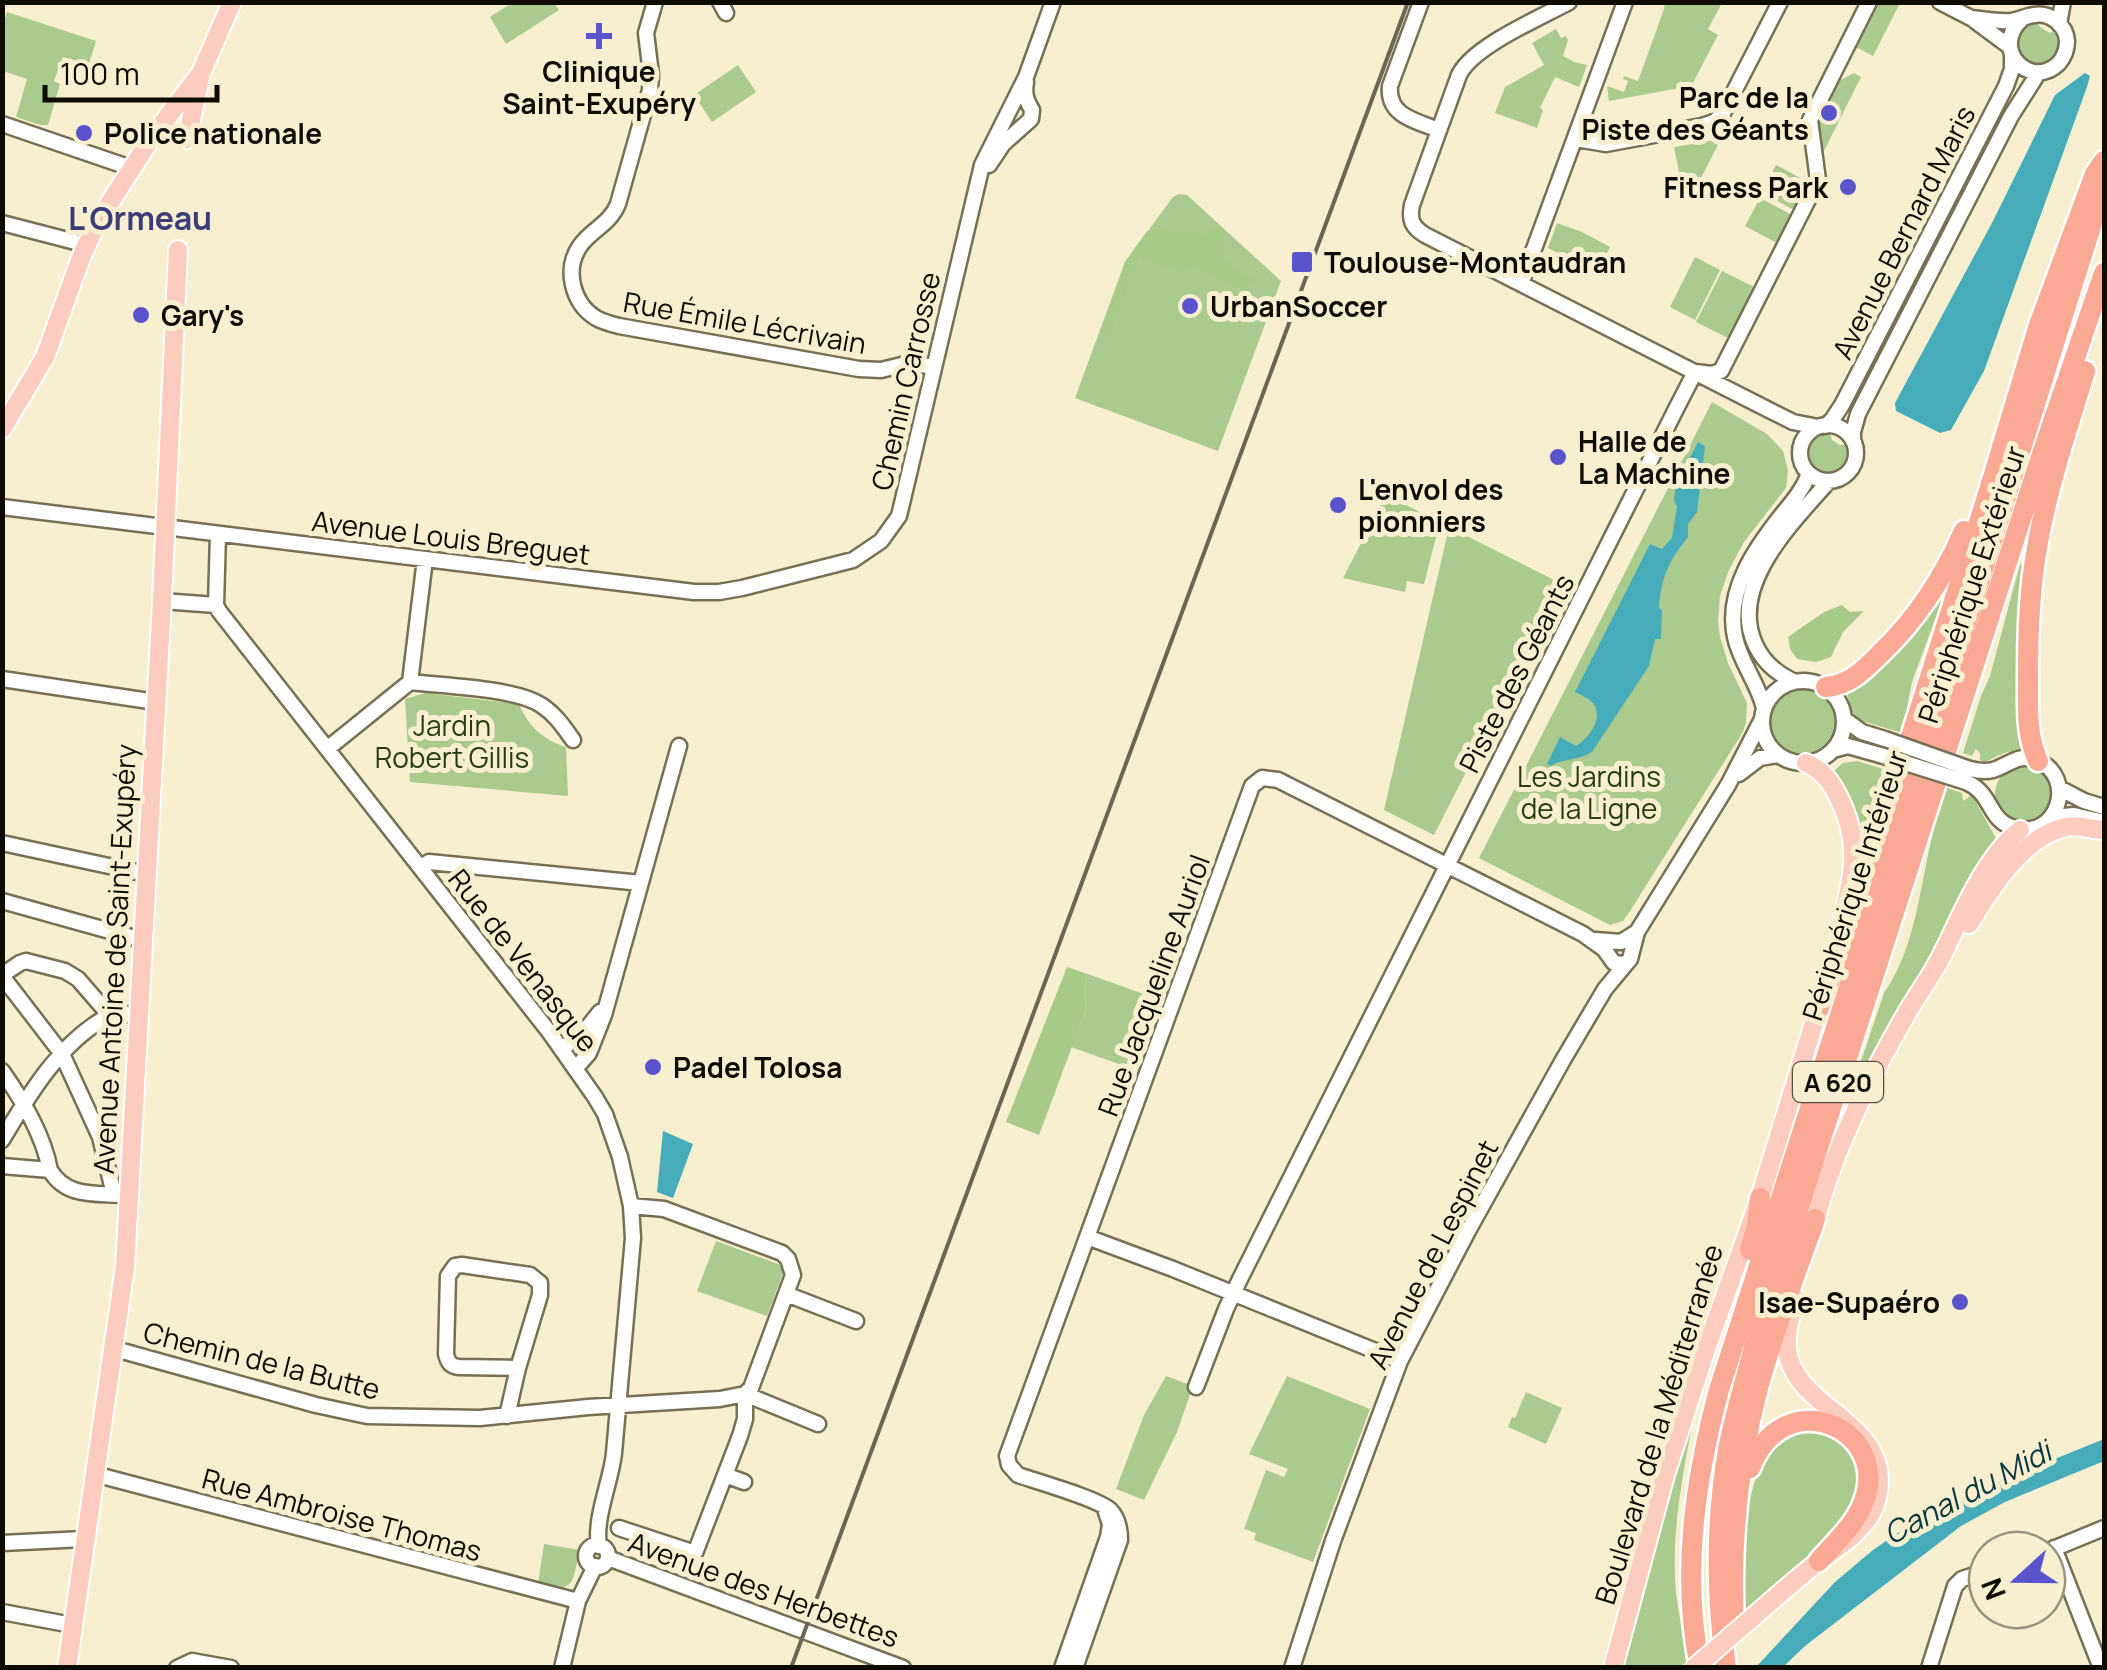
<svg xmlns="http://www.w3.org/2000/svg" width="2107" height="1670" font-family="Manrope,sans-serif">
  <rect width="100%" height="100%" fill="#f8efd0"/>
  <!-- green -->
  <path fill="#aacb8d" d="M512,3h42l5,7 -53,34 -16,-27z
    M1665,3h57l-14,26 10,6 -24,46 -3,5 -82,15 -2,-15 17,6 4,-11 -5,-2 1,-3 14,5 26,-72z
    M1874,3h26l-27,53 -21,-11z
    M7,12l89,29 -7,23 -26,-7 -9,24 6,3 -12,41h-8l-24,-8 11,-38 -24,-8v-46z
    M2036,21l2,1 2,5 10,6 5,-3c4,8 6,15 1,24 -19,30 -64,-17 -20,-33z
    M1556,29l5,9 5,-2 2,4 -5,16 11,6 13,3 -8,22 -24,-10 -15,31 3,2 -6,18 -42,-15 10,-26 39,-22 -12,-22z
    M738,65l18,27 -44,30 -18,-27z
    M1854,73l7,4 -37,74 -6,2 -5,-33 18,-35z
    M1721,139l-20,39 -20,4 -7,-35z
    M1776,165l32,17 -14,28 -32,-17z
    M1179,194l8,1 94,86 -63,170 -143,-53 50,-136 48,-65z
    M1760,198l32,17 -15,28 -32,-17z
    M1557,223l25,9 28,15 -13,26 -49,-25z
    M1695,257l25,13 -25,50 -25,-13z
    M1722,271l32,16 -26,51 -32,-16z
    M1712,402l55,32 16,17 5,20 -2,17 -42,54 -15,28 -9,26 -2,25 2,16 8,26 19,40 -1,19 -3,10 -113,179 -7,10 -13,4 -131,-67z
    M1830,433l2,7 8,5 6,-1c3,8 4,15 -2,23 -23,27 -59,-26 -14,-34z
    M1386,495l54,27 -16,62 -17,-3 -2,11 -62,-14z
    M1449,527l113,57 -128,251 -50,-25z
    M2020,564l5,4 -2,180 -19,5 -19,9 -5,-2v-7l-4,-4 -4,7 -9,-3 18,-57 9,-20z
    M1939,599l3,2 -30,81 -10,51 -43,-13 -6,-7 -6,-18 14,-9v-3l37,-33z
    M1770 722a33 33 0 1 1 66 0a33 33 0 1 1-66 0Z
    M425,693l94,11c9,22 24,36 47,43l2,49 -158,-14 -5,-83z
    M1857,761l33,10 -30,110 -29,-108 12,-10z
    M1995 794a29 29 0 1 1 58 0a29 29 0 1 1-58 0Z
    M1947,788l15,5 1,8 9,-6 26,47 -17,23 -34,58 -78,143 -40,90 55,-163c31,-45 35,-100 47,-152 4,-18 11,-36 16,-53z
    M1085,973l67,24 -25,70 -56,-20 15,-38z
    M716,1241l65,24 3,5 -17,46 -70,-25z
    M1166,1376l27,10 -16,46 -33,68 -28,-11 28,-74z
    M1287,1376l83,33 -57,153 -59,-22 2,-7 -12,-4 22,-59 18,7 4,-8 -39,-15z
    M1526,1392l36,16 -16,36 -38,-17 4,-10 3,1z
    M1687,1429l4,2c-10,53 -20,108 -15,162 3,23 8,46 10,69l-6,5 -60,1 48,-176z
    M1807,1430l12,1 22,10 14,19 5,14 -9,36 -36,44 -70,59c-5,-44 -3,-140 33,-171 8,-7 19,-9 29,-12z
    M544,1544l36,6c-9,34 -3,43 -42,34z"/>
  <!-- forest -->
  <path fill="#a8ca89" d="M1218,228l5,4 1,22 18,20 9,-1 5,6 -9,12 -35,-13 -12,-10 -20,4 -40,-15 -31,80 -9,-3 25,-72 22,-31 14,-2 13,4 5,-2h19l5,4z
    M1842,605l8,7 14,-1 -21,21 -12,25 -15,5 -19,-3 -7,-10 -2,-12 36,-25z
    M1067,967l18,6 1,36 -47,126 -33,-13z"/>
  <!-- water -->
  <path fill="#47acb9" d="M2085,73l5,3 -3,11 -103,284 -33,59 -11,3 -44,-22 -1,-8 98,-182 62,-126z
    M1698,442l7,4 -8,66 -9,12v13c-19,24 -27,40 -29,71l3,2 -1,29h-6l-6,27 -57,86c-15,9 -28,6 -42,14l-3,-2 13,-27 16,9c14,-8 30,-31 15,-45 -5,-4 -11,-6 -16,-9l75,-148 12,5 10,-11 5,-31 -3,-7 2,-15z
    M663,1131l30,13 -20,54 -16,-6z
    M2104,1439v22l-99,41 -44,24 -156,120 -22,21h-27l79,-85 38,-32 44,-30 69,-33z"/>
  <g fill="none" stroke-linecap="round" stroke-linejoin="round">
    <defs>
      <path id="minor" d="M655,2l-9,31 5,41 -1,16 -32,114c-8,20 -27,26 -38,42 -16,23 -8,57 16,72 7,4 15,6 23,8l240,43 22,1 29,-7 24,4
        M720,2l6,11
        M1421,2l-31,84c-3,30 26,35 49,44
        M1569,2c-29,16 -96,44 -110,73l-47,130c-3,15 0,22 13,30l344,175 24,12 25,5
        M1940,2l31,16 39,29
        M1971,18c13,1 26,4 40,3 8,-1 15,-5 23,-6 16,-3 32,10 33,26 0,8 -3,16 -8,22 -28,28 -70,-14 -37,-44
        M2059,24l4,-22
        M2,124l129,44
        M1576,139l30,5 96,-18 12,-4 8,-7 58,-113
        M989,165l14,-21 28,-25 1,-9c-6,-10 -8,-16 -6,-28
        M2,223l85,22
        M1521,284l104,-282
        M1800 453a28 28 0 1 1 56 0a28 28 0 1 1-56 0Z
        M1825,426l7,-6 10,-15 164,-319 6,-17v-14
        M1853,441v-9l5,-18 153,-298 28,-44
        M2,507l692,85h25l23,-4 111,-28 28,-19 18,-25 83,-351 44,-88 27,-75
        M218,534l-2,71 3,6 331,422 45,64 10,17 15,43 11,49 2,32 -19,215c-3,29 -20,65 -15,93
        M162,601l54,4
        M2,679l154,23
        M1762 722a41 41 0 1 1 82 0a41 41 0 1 1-82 0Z
        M1793,681c-17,-8 -30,-19 -38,-37 -27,-59 38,-122 74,-163
        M410,682c33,4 105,6 131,23 14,9 22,21 32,35
        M1764,708c-6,-25 -24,-46 -29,-71 -10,-47 21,-90 49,-125 10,-12 19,-23 25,-38
        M1844,719l18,13 23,7
        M327,749l83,-67 15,-123
        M1833,750l15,-4 32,9
        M1739,774l21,-16 18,-3
        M1966,782c28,12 21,39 49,46 43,12 63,-52 21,-68 -18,-7 -27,5 -43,10 -8,2 -15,1 -23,-1
        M2059,788l25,13 20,6
        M2052,817l22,-2 30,7
        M2,843l144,31
        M421,867l8,-5 212,21
        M2,901l140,39
        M1596,940l25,2 16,-10
        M2,975l18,-12 6,-2 39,10 13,8 26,30 3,8 31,-4
        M2,976l60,78 38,83 14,57
        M562,1049l21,-16 17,-21
        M576,1068l13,-15 15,-38 75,-269
        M2,1071c21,30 41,63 48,99
        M2,1140c26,-44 58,-98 105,-123
        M2,1166l48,4c16,28 46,23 73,25
        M1087,1237l86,32 227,92
        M786,1294l70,27
        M114,1350l12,2 190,53 51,11 113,2 108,-11 132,-8 25,-5 6,-6 42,-113 -5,-16 -6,-6 -118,-44 -33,-3
        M1196,1387l30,-78 14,-30 435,-868 20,-39 17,2 9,-3 97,-191 -8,-60 59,-118
        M507,1416l11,-48 22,-73v-12l-10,-8 -68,-10 -7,1 -7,10 -2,78c2,8 4,12 13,13l59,1
        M94,1474l484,127
        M725,1475l19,7
        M619,1528l76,25 45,-117 5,-17v-25l73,30
        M2,1543l82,-4
        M586 1556a11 11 0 1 1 22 0a11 11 0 1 1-22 0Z
        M2054,1548l47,120
        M2048,1551l56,-23
        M608,1558l295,110
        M2,1612l70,13
        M177,1668l15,-7 39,7
        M562,1668l16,-67 17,-35
        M1062,1668l46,-131 2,-13 -4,-12
        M1075,1668l45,-128c0,-11 -2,-22 -10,-30 -14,-12 -72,-28 -92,-35l-9,-10 -2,-9 245,-670 10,-8 16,2 305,154 21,15 10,14 10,1
        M1292,1668l41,-127 67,-180 68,-130 95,-171 42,-71 25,-30 7,-27 91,-147 33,-64
        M1929,1668l26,-82 7,-7 25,-8"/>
      <path id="major" d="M187,139l14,-66 31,-71
        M2,429l43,-72 37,-102 16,-34 54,-84 49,-64
        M1806,763c16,7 24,17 32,33 22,43 17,75 5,121
        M1969,924c22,-36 53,-87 97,-97 13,-3 26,3 38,3
        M1813,1230c16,-71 55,-149 91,-212 11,-20 25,-38 36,-59 21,-41 43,-100 80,-129
        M1753,1617c22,-19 43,-38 65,-55 16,-13 34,-23 47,-40 10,-12 14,-27 14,-43 -3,-59 -74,-69 -90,-120 -6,-20 1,-42 6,-61
        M67,1668l58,-401 37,-666 16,-351
        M1613,1668l52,-193 40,-123 55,-154 61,-198"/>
      <path id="highway" d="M1826,687c23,-2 37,-16 53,-32 38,-36 64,-76 85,-124
        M2038,761c-12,-27 -10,-54 -10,-83 0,-43 1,-87 9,-130 10,-60 30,-118 48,-177
        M1817,1013l21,-54 68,-206 82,-259 51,-169 56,-151 9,-13
        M1750,1250l7,-24 3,-28
        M1750,1468c34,-89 146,-38 112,38 -9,21 -28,38 -43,55
        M1734,1626c-4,-79 4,-162 24,-238 16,-58 37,-113 57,-169
        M1700,1668c-19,-94 -5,-188 19,-278l219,-678 166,-527
        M1726,1668c-10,-75 -11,-148 3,-223 7,-35 18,-70 27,-105l283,-877 65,-190"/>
    </defs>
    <!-- minor casing -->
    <use href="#minor" stroke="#787055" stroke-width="19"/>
    <!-- major casing -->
    <use href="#major" stroke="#fff" stroke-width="22"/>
    <!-- highway casing -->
    <use href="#highway" stroke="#fff" stroke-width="25"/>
    <!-- minor -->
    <use href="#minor" stroke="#fff" stroke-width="14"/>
    <!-- major -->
    <use href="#major" stroke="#fcccbf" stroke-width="18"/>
    <!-- highway -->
    <use href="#highway" stroke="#faaa94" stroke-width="20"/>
    <!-- rail -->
    <path stroke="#6c6655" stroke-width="4" d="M791,1668l617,-1666"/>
    <defs>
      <path id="minor-bridge" d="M1885,739l85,30
        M1880,755l86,27"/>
      <path id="major-bridge" d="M1694,1668l59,-51"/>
    </defs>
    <!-- minor-bridge casing -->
    <use href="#minor-bridge" stroke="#787055" stroke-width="19" stroke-linecap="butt"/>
    <!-- major-bridge casing -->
    <use href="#major-bridge" stroke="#fff" stroke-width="22" stroke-linecap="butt"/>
    <!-- minor-bridge -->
    <use href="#minor-bridge" stroke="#fff" stroke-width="14"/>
    <!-- major-bridge -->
    <use href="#major-bridge" stroke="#fcccbf" stroke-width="18"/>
  </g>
  <!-- markers -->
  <g fill="#5a54cc" stroke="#f8efd0" stroke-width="4">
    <path d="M594 21h10v10h10v10h-10v10h-10v-10h-10v-10h10z"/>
    <circle cx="1829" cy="113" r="10"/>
    <circle cx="84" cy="133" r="10"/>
    <circle cx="1848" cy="187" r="10"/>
    <rect x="1290" y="250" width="24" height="24" rx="5"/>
    <circle cx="1190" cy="306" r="10"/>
    <circle cx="141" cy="315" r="10"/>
    <circle cx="1558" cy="457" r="10"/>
    <circle cx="1338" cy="505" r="10"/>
    <circle cx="653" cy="1067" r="10"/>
    <circle cx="1960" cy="1302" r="10"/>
  </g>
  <g text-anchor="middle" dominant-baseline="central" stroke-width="10" stroke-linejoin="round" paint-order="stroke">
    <!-- shield labels -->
    <rect fill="#f8efd0" stroke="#544f40" stroke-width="2.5" x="1793" y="1062" width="90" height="40" rx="8"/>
    <g font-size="25" font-weight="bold" fill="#0e0b03">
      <text x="1838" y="1082">A 620</text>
    </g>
    <!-- poi labels -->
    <g font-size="28" font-weight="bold" fill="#0e0b03" stroke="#f8efd0" text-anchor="start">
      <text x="599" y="71" text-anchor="middle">Clinique<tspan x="599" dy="32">Saint-Exupéry</tspan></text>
      <text x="1809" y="97" text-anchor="end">Parc de la<tspan x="1809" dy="32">Piste des Géants</tspan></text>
      <text x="104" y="133">Police nationale</text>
      <text x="1828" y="187" text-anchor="end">Fitness Park</text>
      <text x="1324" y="262">Toulouse-Montaudran</text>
      <text x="1210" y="306">UrbanSoccer</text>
      <text x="161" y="315">Gary's</text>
      <text x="1578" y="441">Halle de<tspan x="1578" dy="32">La Machine</tspan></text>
      <text x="1358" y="489">L'envol des<tspan x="1358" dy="32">pionniers</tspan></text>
      <text x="673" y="1067">Padel Tolosa</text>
      <text x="1940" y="1302" text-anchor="end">Isae-Supaéro</text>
    </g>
    <!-- street labels -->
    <g font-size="28" fill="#0e0b03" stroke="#f8efd0">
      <text transform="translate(1903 232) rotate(-63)">Avenue Bernard Maris</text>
      <text transform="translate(745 322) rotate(10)">Rue Émile Lécrivain</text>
      <text transform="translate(905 381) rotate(-77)">Chemin Carrosse</text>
      <text transform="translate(451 537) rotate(7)">Avenue Louis Breguet</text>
      <text transform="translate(1971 584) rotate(-72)">Périphérique Extérieur</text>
      <text transform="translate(1516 673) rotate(-63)">Piste des Géants</text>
      <text transform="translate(1854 885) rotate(-72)">Périphérique Intérieur</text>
      <text transform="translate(114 959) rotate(-87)">Avenue Antoine de Saint-Exupéry</text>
      <text transform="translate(524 960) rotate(52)">Rue de Venasque</text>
      <text transform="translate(1153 985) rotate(-70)">Rue Jacqueline Auriol</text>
      <text transform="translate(1432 1254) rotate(-63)">Avenue de Lespinet</text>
      <text transform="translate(262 1360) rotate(14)">Chemin de la Butte</text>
      <text transform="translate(1658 1424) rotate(-73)">Boulevard de la Méditerranée</text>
      <text transform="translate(342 1514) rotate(15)">Rue Ambroise Thomas</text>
      <text transform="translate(764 1589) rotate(20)">Avenue des Herbettes</text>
    </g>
    <!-- park labels -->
    <g font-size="28" fill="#283d0f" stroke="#f8efd0">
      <text x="452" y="725">Jardin<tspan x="452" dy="32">Robert Gillis</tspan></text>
      <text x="1589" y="776">Les Jardins<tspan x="1589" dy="32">de la Ligne</tspan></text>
    </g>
    <!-- water labels -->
    <g font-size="30" font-style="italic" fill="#06373d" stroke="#f8efd0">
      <text transform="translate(1967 1492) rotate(-28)">Canal du Midi</text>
    </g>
    <!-- quarter labels -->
    <g font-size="32" font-weight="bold" fill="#3c3c79" stroke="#f8efd0">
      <text x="140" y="218">L'Ormeau</text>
    </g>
  </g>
  <!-- border -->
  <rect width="2107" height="1670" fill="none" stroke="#0e0b03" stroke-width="10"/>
  <!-- north arrow -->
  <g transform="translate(2017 1580) rotate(249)"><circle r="48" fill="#f8efd0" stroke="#9a947e" stroke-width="2.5"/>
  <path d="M0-8L18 38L0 25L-18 38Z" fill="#5a54cc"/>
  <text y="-15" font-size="28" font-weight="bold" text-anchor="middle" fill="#0e0b03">N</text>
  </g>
  <!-- scale -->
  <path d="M45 85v15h172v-15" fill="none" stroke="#0e0b03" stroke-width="5"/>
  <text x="60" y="85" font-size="30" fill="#0e0b03" stroke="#f8efd0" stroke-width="8" paint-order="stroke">100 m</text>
</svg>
